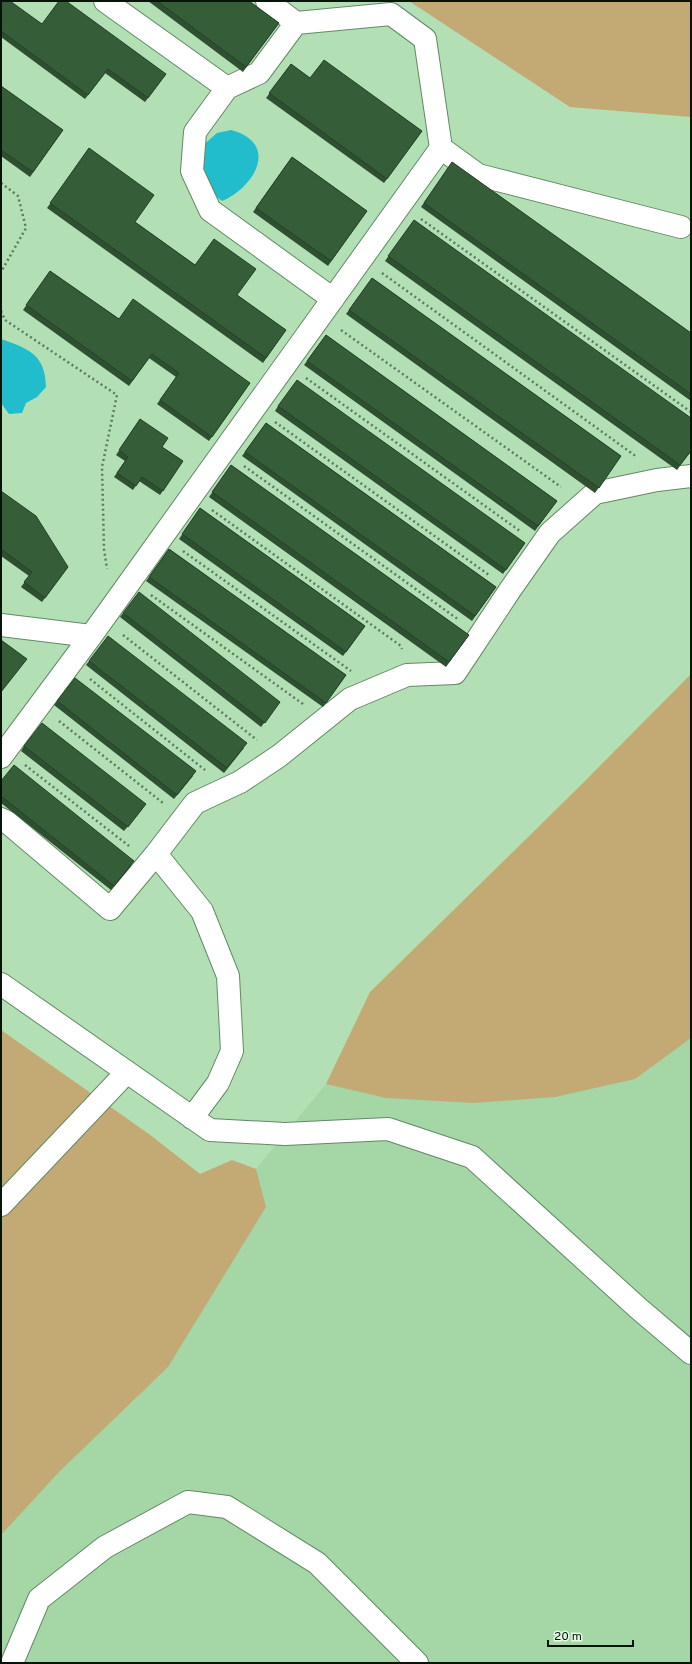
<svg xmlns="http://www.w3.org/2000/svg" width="692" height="1664" font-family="Overpass,sans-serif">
  <rect width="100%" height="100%" fill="#b3dfb5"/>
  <!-- built -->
  <path fill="#a4d6a6" d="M691,712v951h-690v-217l255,-277 70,-85z"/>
  <!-- green -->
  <path fill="#c3aa74" d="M409,1h282v116l-121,-10z
    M691,674v364l-56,41 -80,18 -81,6 -88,-5 -60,-14 44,-92 210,-206z
    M1,1030l148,104 51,40 32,-14 24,9 10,38 -98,160 -108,104 -59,64z"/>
  <!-- water -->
  <path fill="#21bdcc" d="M231,130c49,13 24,57 -9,71l-13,-10 -6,-9 -2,-35 16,-14z
    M1,339c28,10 44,15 45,48l-9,10 -11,6 -4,10 -13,1 -8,-11z"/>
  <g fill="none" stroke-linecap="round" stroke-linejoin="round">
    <defs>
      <path id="minor" d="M105,1l122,87 -32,44 -3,39 18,39 123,89
        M296,23l95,-9 34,25 16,109
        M227,88l32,-15 37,-50 -29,-22
        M1,625l90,11
        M1,757l90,-121 350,-488 37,27 203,52
        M1,819l6,3 103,87 46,-55 39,-51 45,-21 39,-26 71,-57 57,-24 48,-2 55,-83 40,-57 45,-40 62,-13 34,-4
        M156,854l46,57 26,65 4,75 -14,32 -26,35
        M1,984l209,146 75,4 103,-5 84,28 166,151 53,45
        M1,1205l126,-133
        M12,1663l27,-64 66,-52 83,-45 39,5 90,56 100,100"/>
    </defs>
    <!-- minor casing -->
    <use href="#minor" stroke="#618b64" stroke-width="24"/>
    <!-- path -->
    <path stroke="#5d7b5f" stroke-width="2.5" stroke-dasharray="2 3" stroke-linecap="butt" d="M1,183l17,13 8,32 -25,44
      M421,219l270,193
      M382,273l255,184
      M1,311l4,9 112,75 -15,72 2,82 3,20
      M341,330l220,157
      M306,378l214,153
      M275,422l214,153
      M244,466l215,154
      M212,510l189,136 1,3
      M183,551l168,120
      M151,595l152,109
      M123,635l134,105
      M90,679l115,91
      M59,721l104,82
      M25,765l104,81"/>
    <!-- minor -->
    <use href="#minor" stroke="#fff" stroke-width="22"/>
  </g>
  <!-- wall -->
  <path fill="#2e5030" d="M1,1l41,23 124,50 -21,28 -40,-29 -20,26 -84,-62z
    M148,1h101l30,22 -36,49z
    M291,64l19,14 112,53 -38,52 -118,-85z
    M1,86l62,44 -33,47 -29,-21z
    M89,148l46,74 151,108 -23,33 -216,-155z
    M292,157l75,54 -39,55 -75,-54z
    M452,162l239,171v68l-270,-194z
    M414,220l277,231 -14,19 -292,-209z
    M50,271l69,48 131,64 -41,58 -52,-37 19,-27 -27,-19 -20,28 -106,-76z
    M372,278l249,178 -26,37 -249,-179z
    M326,335l231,166 -22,30 -231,-166z
    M278,406l247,137 -22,31 -228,-163z
    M140,419l22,28 21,14 -23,34 -21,-14 -6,9 -19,-13 11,-16 -9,-6z
    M266,423l230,164 -24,34 -230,-165z
    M231,465l238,170 -23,32 -237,-170z
    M1,491l67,76 -26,35 -21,-15 8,-11 -28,-20z
    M200,508l165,118 -22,30 -164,-117z
    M169,549l177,126 -23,32 -177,-126z
    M123,613l157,89 -19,25 -141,-110z
    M89,661l155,87 -20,25 -138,-108z
    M57,701l136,75 -19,23 -120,-94z
    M24,746l119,62 -19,23 -103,-80z
    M1,781l130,85 -20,24 -110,-87z"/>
  <!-- building -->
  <path fill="#355d38" stroke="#254127" d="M1,1h9l32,23 17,-23h7l100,73 -18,24 -40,-29 -20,26 -87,-64z
    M157,1h92l30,22 -33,44z
    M324,60l98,71 -35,48 -118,-86 22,-29 19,14z
    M1,86l62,44 -30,42 -32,-22z
    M89,148l65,47 -19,27 60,43 19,-26 42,30 -19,26 49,35 -20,28 -216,-155z
    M292,157l75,54 -36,50 -75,-53z
    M452,162l239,171v61l-267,-191z
    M414,220l277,198v33l-11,14 -292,-209z
    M50,271l69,48 14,-20 117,84 -38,54 -52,-37 19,-27 -27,-19 -20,27 -106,-76z
    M372,278l249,178 -22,32 -250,-178z
    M326,335l231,166 -19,25 -231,-165z
    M297,380l228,163 -19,27 -228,-164z
    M140,419l28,19 -6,9 21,14 -20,30 -21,-14 -6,9 -19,-13 11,-16 -9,-7z
    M266,423l230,164 -21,29 -230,-164z
    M231,465l238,170 -20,27 -237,-170z
    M1,491l35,25 32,51 -23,31 -21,-16 8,-10 -31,-23z
    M200,508l165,118 -19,26 -164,-118z
    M169,549l177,126 -20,28 -177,-126z
    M139,592l141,110 -15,21 -142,-110z
    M108,636l139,107 -20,25 -138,-107z
    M1,640l26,19 -26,33z
    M75,678l121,93 -19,24 -120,-94z
    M42,723l104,81 -18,23 -104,-81z
    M14,765l120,96 -20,25 -113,-90v-15z"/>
  <!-- border -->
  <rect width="692" height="1664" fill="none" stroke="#061507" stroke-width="4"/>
  <!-- scale -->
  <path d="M548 1640v6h85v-6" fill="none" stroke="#061507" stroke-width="2"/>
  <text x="554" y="1640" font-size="12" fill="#061507" stroke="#e3fae4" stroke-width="3" paint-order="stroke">20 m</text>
</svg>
